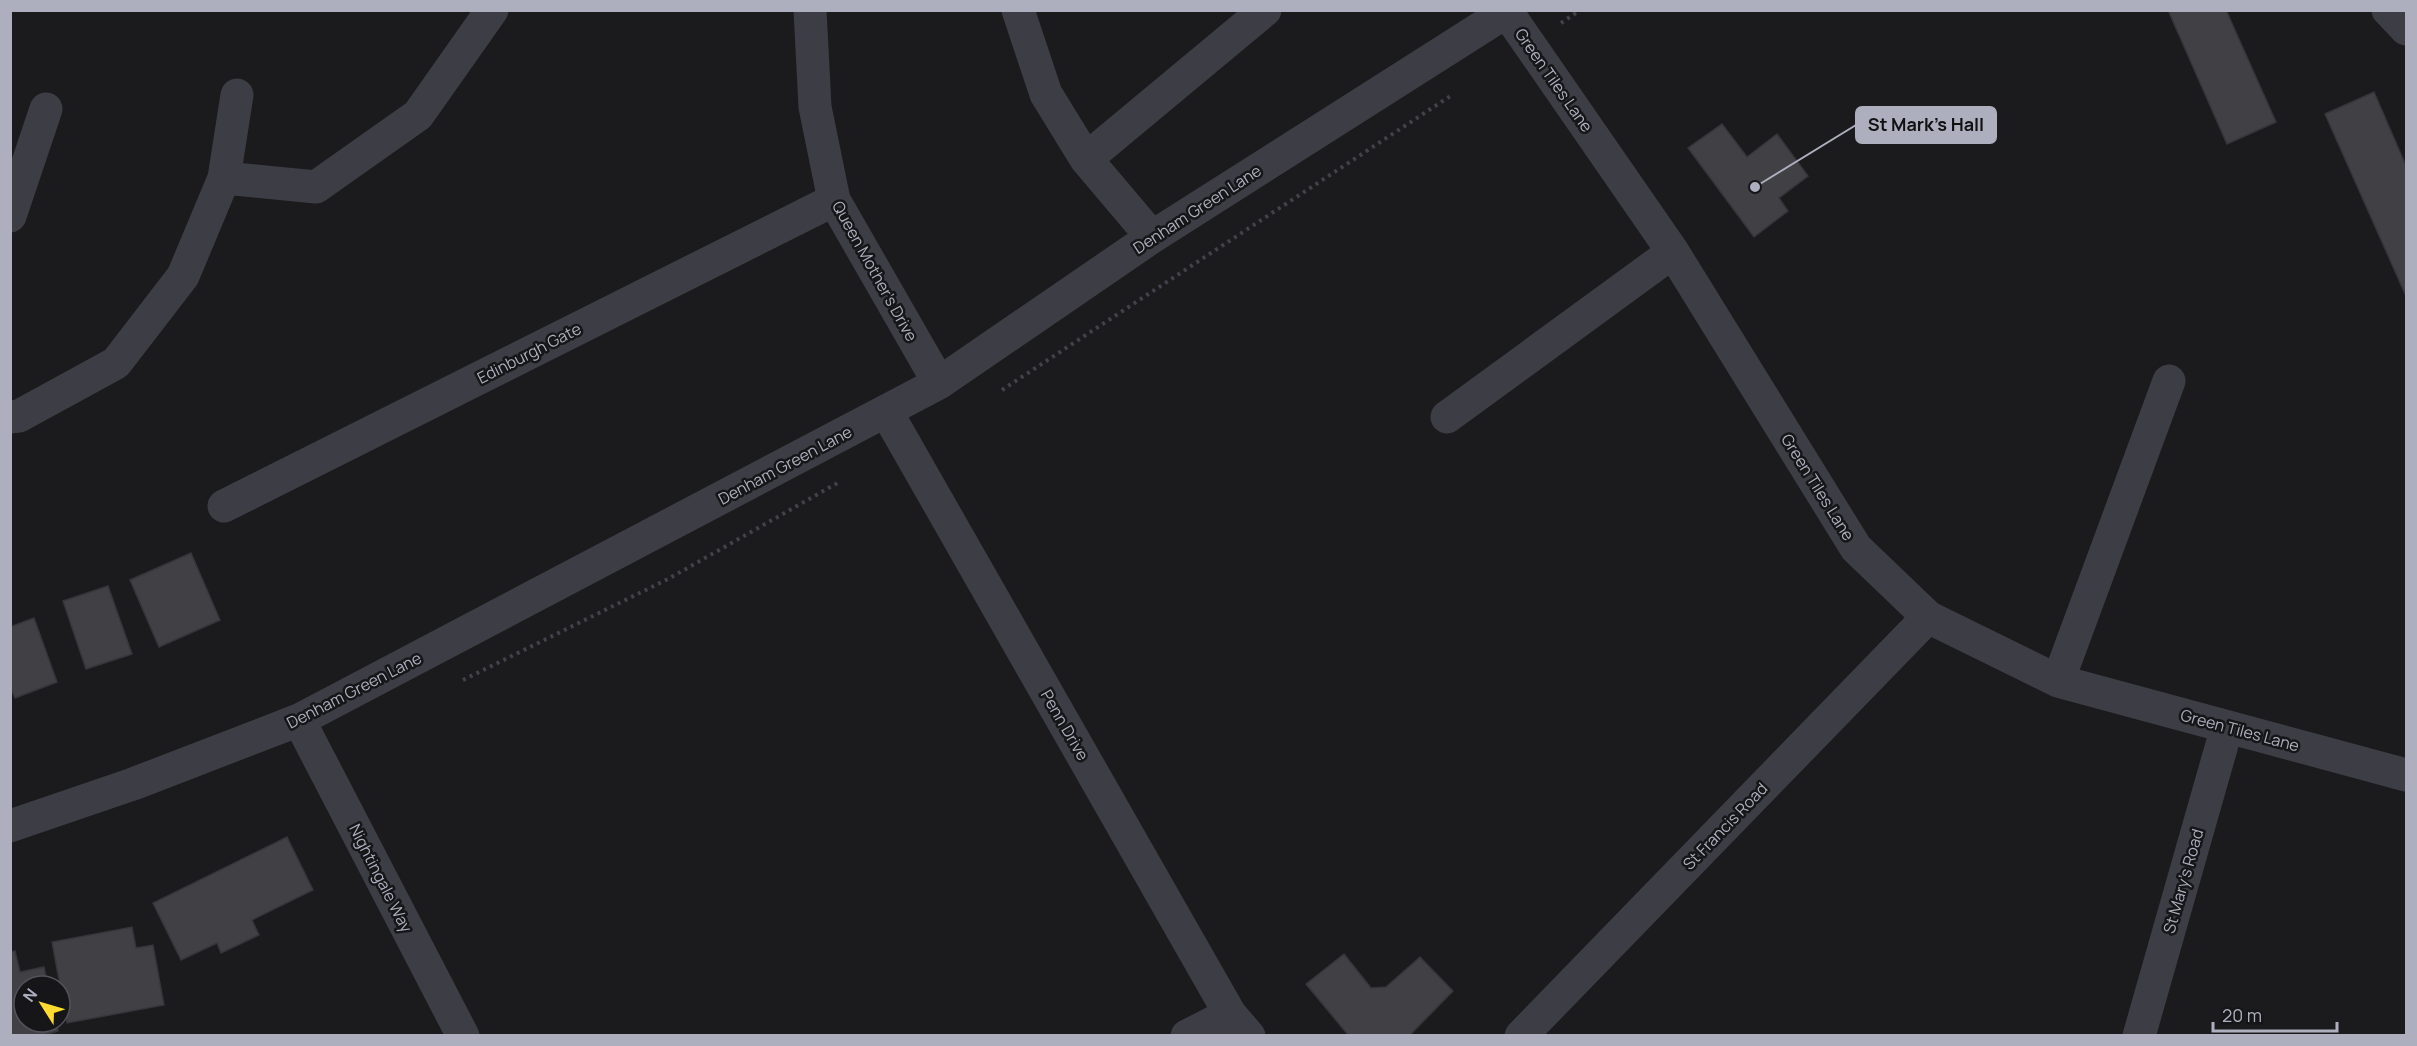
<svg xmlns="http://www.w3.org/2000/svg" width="2417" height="1046" font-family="Manrope,sans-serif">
  <rect width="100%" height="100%" fill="#1b1b1d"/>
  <!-- building -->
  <path fill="#404045" stroke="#35353a" stroke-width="1.5" d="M2168,10h58l50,112 -49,22z
    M2374,92l32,74v130l-81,-182z
    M1722,124l25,33 30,-23 31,42 -29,22 9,13 -34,26 -66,-89z
    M191,553l29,67 -61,27 -29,-67z
    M108,586l24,68 -46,15 -23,-68z
    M34,618l23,64 -42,16 -5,-11v-60z
    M287,837l26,53 -61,30 7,15 -38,18 -4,-10 -36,17 -28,-57z
    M132,927l4,21 17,-3 11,60 -97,18 -15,-81z
    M15,951l5,21 24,-5 4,19h-24v36h32l2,9 -18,5h-30v-84z
    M1344,954l27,34 15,-1 34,-30 33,34 -44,45h-60l-43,-52z"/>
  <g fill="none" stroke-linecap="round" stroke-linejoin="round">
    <!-- path -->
    <path stroke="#41424a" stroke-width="4" stroke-dasharray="3 4.5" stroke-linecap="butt" d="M1561,23l19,-13
      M1002,390l450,-295
      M463,680l205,-101 173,-98"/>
    <!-- minor -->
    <path stroke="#3d3d45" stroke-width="33" d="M810,10l5,97 19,93 105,183
      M1018,10l28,84 40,65 66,78
      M2388,10l18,19
      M1507,12l166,240 183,296 72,69 130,64 348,94
      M1086,159l179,-149
      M224,178l92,9 102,-72 74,-105
      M10,216l36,-107
      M886,411l344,603 19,22
      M10,417l9,-1 97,-53 67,-87 41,-98 13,-83
      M1447,417l226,-165
      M224,506l610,-306
      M2058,681l111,-300
      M299,720l164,316
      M10,826l123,-42 166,-64 640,-337 213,-146 357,-227
      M1187,1036l43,-22
      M1521,1036l407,-419
      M2139,1036l88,-309"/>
  </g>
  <g text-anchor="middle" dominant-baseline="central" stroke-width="5" stroke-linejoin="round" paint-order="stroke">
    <!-- street labels -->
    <g font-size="16" fill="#adafbe" stroke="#161619">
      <text transform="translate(1554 80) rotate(55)">Green Tiles Lane</text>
      <text transform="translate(1197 209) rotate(-33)">Denham Green Lane</text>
      <text transform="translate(875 271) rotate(61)">Queen Mother's Drive</text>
      <text transform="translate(529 353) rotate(-27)">Edinburgh Gate</text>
      <text transform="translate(785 465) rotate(-28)">Denham Green Lane</text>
      <text transform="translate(1818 487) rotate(58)">Green Tiles Lane</text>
      <text transform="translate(354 690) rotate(-27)">Denham Green Lane</text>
      <text transform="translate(1065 725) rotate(60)">Penn Drive</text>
      <text transform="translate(2240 730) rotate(15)">Green Tiles Lane</text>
      <text transform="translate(1725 826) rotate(-46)">St Francis Road</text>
      <text transform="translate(381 878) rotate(63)">Nightingale Way</text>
      <text transform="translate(2183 881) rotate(-74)">St Mary's Road</text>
    </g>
  </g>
  <!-- callouts -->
  <path fill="none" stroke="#adafbe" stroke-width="2" d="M1755 187L1856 125"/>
  <circle fill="#adafbe" stroke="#161619" stroke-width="2" cx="1755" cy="187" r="6"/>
  <rect fill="#adafbe" stroke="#adafbe" stroke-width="2" x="1856" y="107" width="140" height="36" rx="6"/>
  <g font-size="18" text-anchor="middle" font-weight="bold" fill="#111">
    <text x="1926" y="131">St Mark's Hall</text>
  </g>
  <!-- border -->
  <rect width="2417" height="1046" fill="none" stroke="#adafbe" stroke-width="24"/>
  <!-- north arrow -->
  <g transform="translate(42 1004) rotate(307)"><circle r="28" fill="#161619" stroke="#52535b" stroke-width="1.5"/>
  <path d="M0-4.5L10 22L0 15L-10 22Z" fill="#ffda31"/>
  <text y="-9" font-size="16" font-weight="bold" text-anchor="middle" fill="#adafbe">N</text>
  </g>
  <!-- scale -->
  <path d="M2213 1022v9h124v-9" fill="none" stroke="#adafbe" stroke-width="3"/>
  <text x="2222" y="1022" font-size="18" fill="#adafbe" stroke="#161619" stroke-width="4.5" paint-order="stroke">20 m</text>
</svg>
